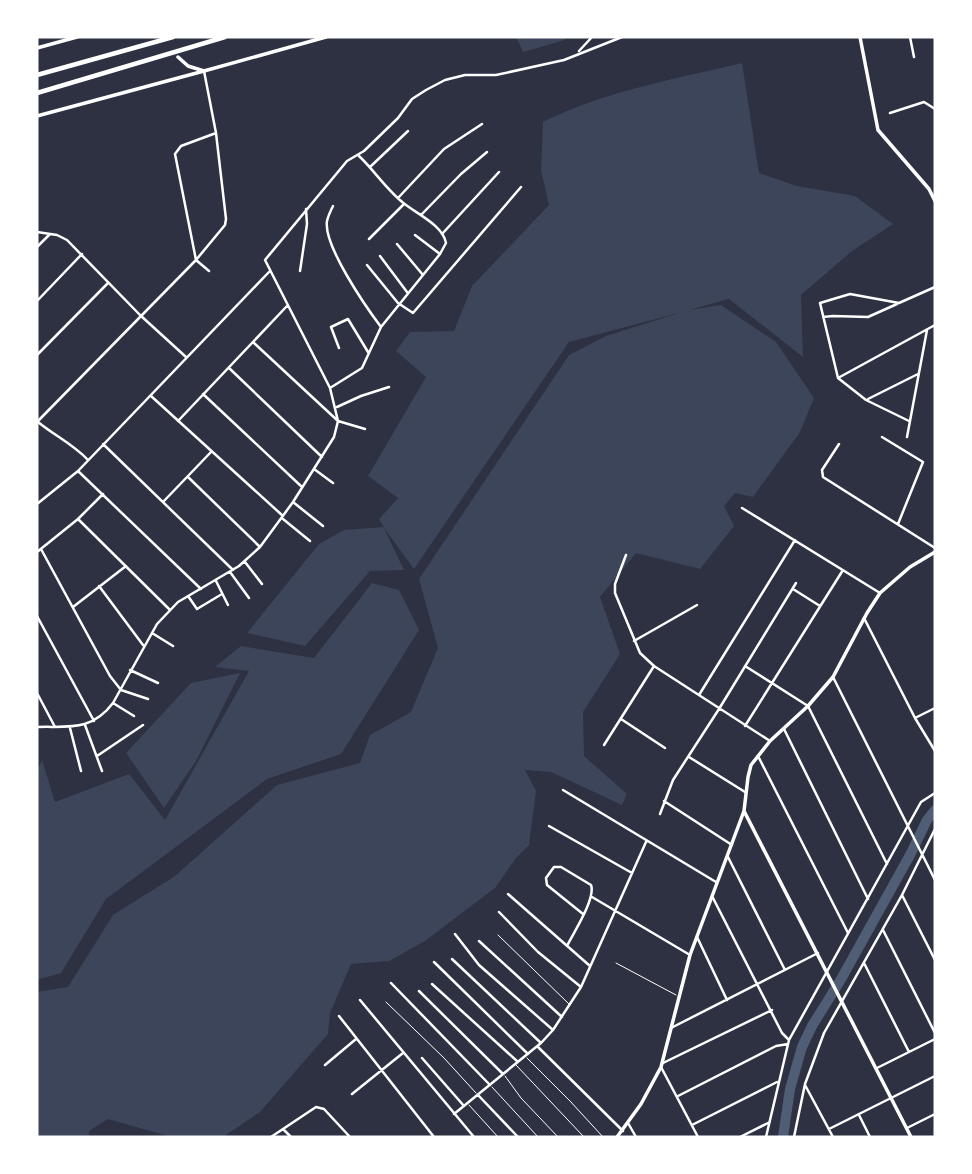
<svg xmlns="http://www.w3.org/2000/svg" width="972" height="1174" font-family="Commissioner,sans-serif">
  <rect width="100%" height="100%" fill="#2d3142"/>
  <!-- green -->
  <path fill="#3c4559" d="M516,37h48l1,3 -42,12z
    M742,63l17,110 38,13 58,10 38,28 -41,27 -51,44 2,62 -74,-58 -40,11 32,-5 55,37 38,56 -14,34 -47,65 -18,-4 -11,13 10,20 -34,43 -64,-16 -36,44 20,57 -37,58 1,44 43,38 -5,11 -71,-33 -26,-2 11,21 -7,54 -13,13 -21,30 -70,53 -36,20 -38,3 -21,49 -2,21 -68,78 -37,25h-52l-63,-18 -19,12v6h-52v-145l31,-5 45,-72 62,-39 102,-91 83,-22 10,-28 41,-23 27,-64 -19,-69 150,-224 37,-19 73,-23 -110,29 -155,227 -30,-41 20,42 -34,1 -65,75 -58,-13 72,-89 25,-14 40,-3 -5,-8 19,-21 -30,-22 58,-99 -30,-26 14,-19 44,-1 18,-45 77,-81 -8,-35 2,-48c61,-31 133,-43 199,-59z
    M372,583l27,7 20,40 -78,124 -74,25 -161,120 -45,74 -24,7v-209l5,-11 13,42 74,-28 36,46 84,-149 -34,-4 26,-21 73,12z
    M240,673l-44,88 -32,47 -38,-55 65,-70z"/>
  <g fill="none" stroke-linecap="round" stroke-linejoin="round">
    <!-- river -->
    <path stroke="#4f5d75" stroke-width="10" d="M783,1137l7,-48 12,-42 10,-21 28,-45 70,-126 17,-35 8,-10"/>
    <!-- service -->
    <path stroke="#fff" stroke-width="1" d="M498,935l71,69
      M616,963l60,32
      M386,1002l58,56 32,35
      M527,1058l43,43 33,36
      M516,1065l68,72
      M505,1076l16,22 37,39
      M492,1087l46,50
      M469,1105l29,32"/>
    <!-- minor -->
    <path stroke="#fff" stroke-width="2.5" d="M910,37l4,20
      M579,51l13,-14
      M890,113l34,-11 11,7
      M370,167l38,-36
      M398,198l46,-49 38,-25
      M333,206c-2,4 -5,10 -6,15 -4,24 39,86 54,106
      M421,215l40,-41 26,-22
      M37,232l20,3 10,5 73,75 46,42
      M442,234l57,-62
      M415,235l25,19
      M369,239l35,-35
      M397,244l26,31
      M37,247l13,-13
      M380,256l27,36
      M367,265l31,38 15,10 108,-126
      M209,271l-13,-11 -21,-106 6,-8 35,-13
      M300,271l7,-47 -1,-15
      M37,301l45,-47
      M823,317l10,-1 35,1 29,-13
      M254,343l84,78 27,8
      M339,348l-8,-21 17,-8 20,33
      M37,355l71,-72
      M229,368l93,89
      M838,378l97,-53
      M330,388l32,-20 19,-41 59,-73 6,-11c-3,-17 -27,-28 -40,-38 -18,-13 -31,-34 -47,-49
      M203,394l99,93
      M151,396l132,120
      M868,399l50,-25
      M337,407l24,-11 28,-9
      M178,421l109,-115
      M909,421l-43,-21 -28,-22 -18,-75 30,-9 49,9 36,-16
      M37,422l159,-162 29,-35 1,-6 -10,-86 -12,-62
      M38,422c17,14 35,22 50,38
      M882,437l41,25 -25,62
      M907,437l20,-107
      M103,444l130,126
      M839,444l-17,26 1,7 112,71
      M314,469l19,14
      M78,471l123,118
      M188,477l72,70
      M163,502l48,-50
      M293,502l30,24
      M37,504l41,-33 191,-199
      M742,508l138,85
      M78,519l92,91
      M283,519l27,22
      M41,549l69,127 11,14 27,9
      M37,552l41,-33 25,-25
      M626,555l-11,29v9l25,60 14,13 116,75
      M245,562l17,22
      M230,572l19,26
      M216,581l12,24
      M99,586l44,59
      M793,589l27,17
      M188,596l9,13 25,-15
      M73,607l53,-41
      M37,616l57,105
      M864,618l51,100 20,33
      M152,633l21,13
      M634,641l63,-36
      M745,666l63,40 79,158
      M130,670l28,13
      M833,677l102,203
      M37,693l18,34
      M699,695l96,-155
      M113,703l21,13
      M915,718l20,-10
      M621,719l44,29
      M85,725l17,46
      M745,726l98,-156
      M37,727c31,-1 54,5 76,-24l44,-79 21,-22 61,-36 21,-19 33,-45 41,-65 4,-16 -8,-33 -65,-128 82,-99 17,-10 34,-33 14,-19 14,-9 19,-10 20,-5h31l68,-15 58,-23
      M70,728l11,43
      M784,729l84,170
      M604,745l50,-79
      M97,756l46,-31
      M758,756l90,177
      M689,757l56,35
      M563,790l153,92
      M664,801l68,44
      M660,814l13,-34 46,-71 77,-126
      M549,826l83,47
      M728,857l57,113
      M508,894l82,72
      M902,895l33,65
      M712,896l70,137 7,7
      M592,897l98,58
      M499,912l39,40 43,35
      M883,930l52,103
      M455,934l24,31 74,65
      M697,937l30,63
      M479,941l83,76
      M567,946c7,-14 29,-48 24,-61l-30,-18h-7l-8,11 1,7 36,29
      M452,959l89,84
      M434,962l94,92
      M864,963l45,89
      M391,983l99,102
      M432,984l86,78
      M419,991l84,83
      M360,1000l114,137
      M339,1016l95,121
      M671,1028l147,-75
      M538,1047l85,84
      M422,1058l42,48
      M663,1063l109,-53
      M325,1065l31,-26
      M661,1067l37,70
      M877,1068l58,-29
      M805,1085l28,52
      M352,1094l51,-41
      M478,1095l40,42
      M678,1096l98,-50 12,-2
      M454,1114l87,-71 12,-13 28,-43 65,-145
      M859,1115l11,22
      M628,1123l8,14
      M692,1125l85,-43
      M907,1128l28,-14
      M283,1129l8,8
      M829,1129l106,-53
      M271,1137l45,-30 8,2 26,28
      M740,1137l28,-14
      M766,1137l23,-97 132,-238 14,-9
      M794,1137l11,-53 19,-51 78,-138 33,-66"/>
    <!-- tertiary -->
    <path stroke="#fff" stroke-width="3.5" d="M860,37l18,93 51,59 6,12
      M37,48l40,-11
      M37,116l167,-45
      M744,811l167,326
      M617,1137l24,-33 20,-37 29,-112 54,-144 4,-34 3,-12 19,-24 38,-35 25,-29 34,-64 13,-20 30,-26 25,-15"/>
    <!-- secondary -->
    <path stroke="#fff" stroke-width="3.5" d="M178,57l10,9 16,5 122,-34"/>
    <!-- motorway -->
    <path stroke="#fff" stroke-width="4.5" d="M37,75l136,-38
      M37,93l188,-56"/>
  </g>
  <!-- border -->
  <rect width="972" height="1174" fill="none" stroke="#ffffff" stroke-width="77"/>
</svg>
